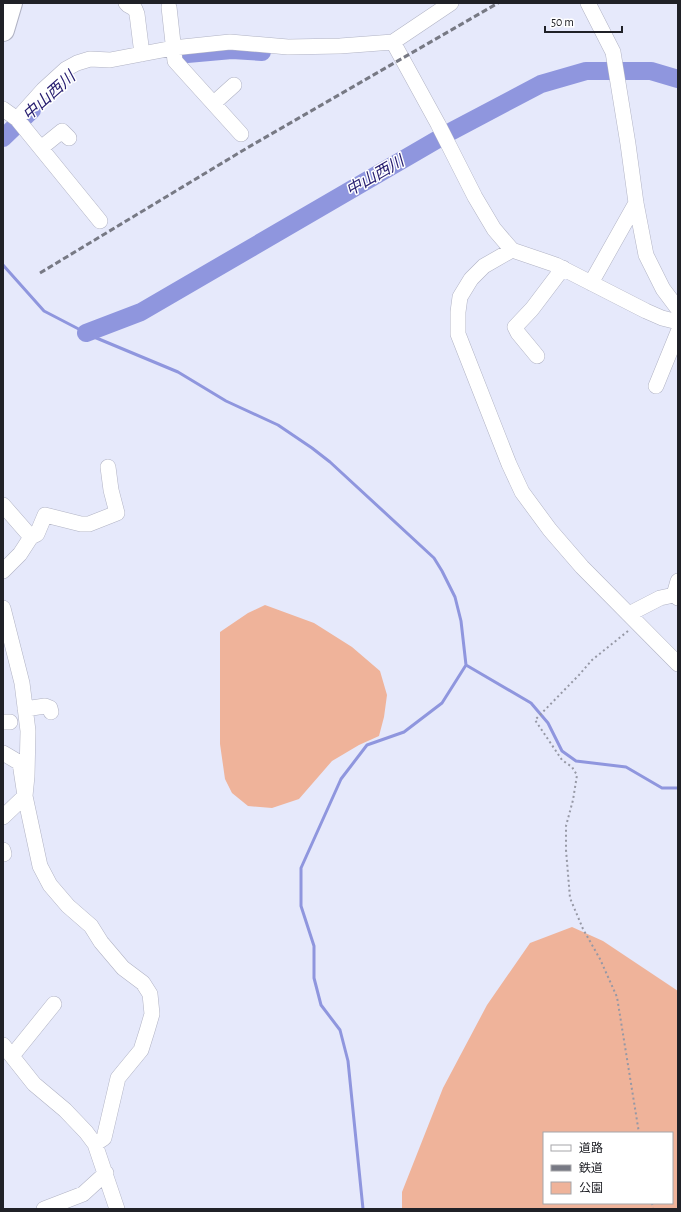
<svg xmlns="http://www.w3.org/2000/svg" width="681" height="1212" font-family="'Alegreya Sans','Noto Sans JP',sans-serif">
  <rect width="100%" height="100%" fill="#e6e9fb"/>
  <!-- green -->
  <path fill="#efb39a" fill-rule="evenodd" d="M265,605l49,18 38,24 28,24 7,24 -3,22 -5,19 -20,9 -27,16 -33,38 -27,9 -24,-2 -16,-13 -7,-14 -5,-35v-112l28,-19z
    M572,927l31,14 75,50v218h-276v-17l41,-104 44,-83 43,-62zM544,1133h128v70h-128z"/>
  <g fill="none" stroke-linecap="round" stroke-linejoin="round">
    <!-- stream -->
    <path stroke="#8f96de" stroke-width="3" d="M3,265l41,46 50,26 84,35 48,29 52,24 34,23 18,14 104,96 8,13 13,26 6,24 5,44 -24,38 -38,29 -37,13 -26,34 -40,89v38l13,40v32l7,27 19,25 8,31 15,148
      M466,665l65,38 17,20 14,28 14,10 50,6 36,21h16"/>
    <!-- river -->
    <path stroke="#8f96de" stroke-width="18" d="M176,55l56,-5 30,2
      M3,138l29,-28
      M86,333l55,-21 311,-181 89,-47 45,-13h65l27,8"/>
    <defs>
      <path id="minor" d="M126,3l2,2 7,4 2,5 5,40
        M588,3l25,49 15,92 8,59 10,52 17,34 15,20
        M169,7l6,54 66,73
        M393,42l45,82 37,73 19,32 18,21 44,15 90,46 16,7 16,4
        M214,103l20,-18
        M3,109l14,10 26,-29 23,-21 11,-6 13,-4 20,1 63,-12 57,-6 58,5 52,-1 53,-4 58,-39
        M17,119l83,102
        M41,148l21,-17 7,7
        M512,250l-28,16 -13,13 -11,18 -2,15v22l51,130 13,28 28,38 32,37 96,97
        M591,283l45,-80
        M537,356l-19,-23 -3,-6 17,-18 31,-41
        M656,386l22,-54
        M3,505l28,32
        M3,571l17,-17 11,-17 6,-3 8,-19 36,9h8l28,-11 -6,-23 -3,-23
        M674,595l4,-14
        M3,608l19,75 6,48 -1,45 -2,20 15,70 10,19 18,21 23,20 10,16 22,26 20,15 7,11 2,20 -5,17 -6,19 -23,28 -14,60 -9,6
        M629,614l31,-16 14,-3 4,3
        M25,709l20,-3 5,2 1,4
        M3,722h7
        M3,753l17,10 5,33 -22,21
        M3,850l1,4
        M3,1045l31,39 31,26 21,22 9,12 22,65
        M12,1056l42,-52
        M44,1209l39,-15 23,-21"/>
      <path id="highway" d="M3,30l8,-27"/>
    </defs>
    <!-- minor casing -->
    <use href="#minor" stroke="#b1b3c4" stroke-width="16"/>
    <!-- highway casing -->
    <use href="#highway" stroke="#b1b3c4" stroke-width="24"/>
    <!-- path -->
    <path stroke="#9698a5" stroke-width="2" stroke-dasharray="2 3" stroke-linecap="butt" d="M628,631l-36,29 -13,15 -44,45 27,40 10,7 5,8 -4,25 -7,26v24l4,48 13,31 17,30 17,38 22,136
      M652,1203l1,6"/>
    <!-- minor -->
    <use href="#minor" stroke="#fff" stroke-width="15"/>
    <!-- highway -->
    <use href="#highway" stroke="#fff" stroke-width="22"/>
    <!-- rail -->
    <path stroke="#777984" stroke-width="3" stroke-dasharray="6 3" stroke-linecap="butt" d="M40,273l207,-125 251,-145"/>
  </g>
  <g text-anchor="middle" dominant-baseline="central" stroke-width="3" stroke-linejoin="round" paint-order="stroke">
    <!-- water labels -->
    <g font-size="16" font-style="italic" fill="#241b6e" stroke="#fff">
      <text transform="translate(49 96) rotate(-42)">中山西川</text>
      <text transform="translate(375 176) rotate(-30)">中山西川</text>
    </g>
  </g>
  <!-- border -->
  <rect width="681" height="1212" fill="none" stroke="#202127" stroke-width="8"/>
  <!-- legend -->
  <rect x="543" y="1132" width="130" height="72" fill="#ffffff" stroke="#a6a6a9"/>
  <rect x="551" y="1145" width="20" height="6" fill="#ffffff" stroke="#a6a6a9"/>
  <text x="579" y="1152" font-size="12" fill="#202127">道路</text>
  <rect x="551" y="1165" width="20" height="6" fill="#777984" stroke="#a6a6a9"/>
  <text x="579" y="1172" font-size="12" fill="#202127">鉄道</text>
  <rect x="551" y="1182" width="20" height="12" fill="#efb39a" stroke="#a6a6a9"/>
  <text x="579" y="1192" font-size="12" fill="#202127">公園</text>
  <!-- scale -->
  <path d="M545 26v6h77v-6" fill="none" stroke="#202127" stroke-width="2"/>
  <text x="551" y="26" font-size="12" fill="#202127" stroke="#ffffff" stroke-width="3" paint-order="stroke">50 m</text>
</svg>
